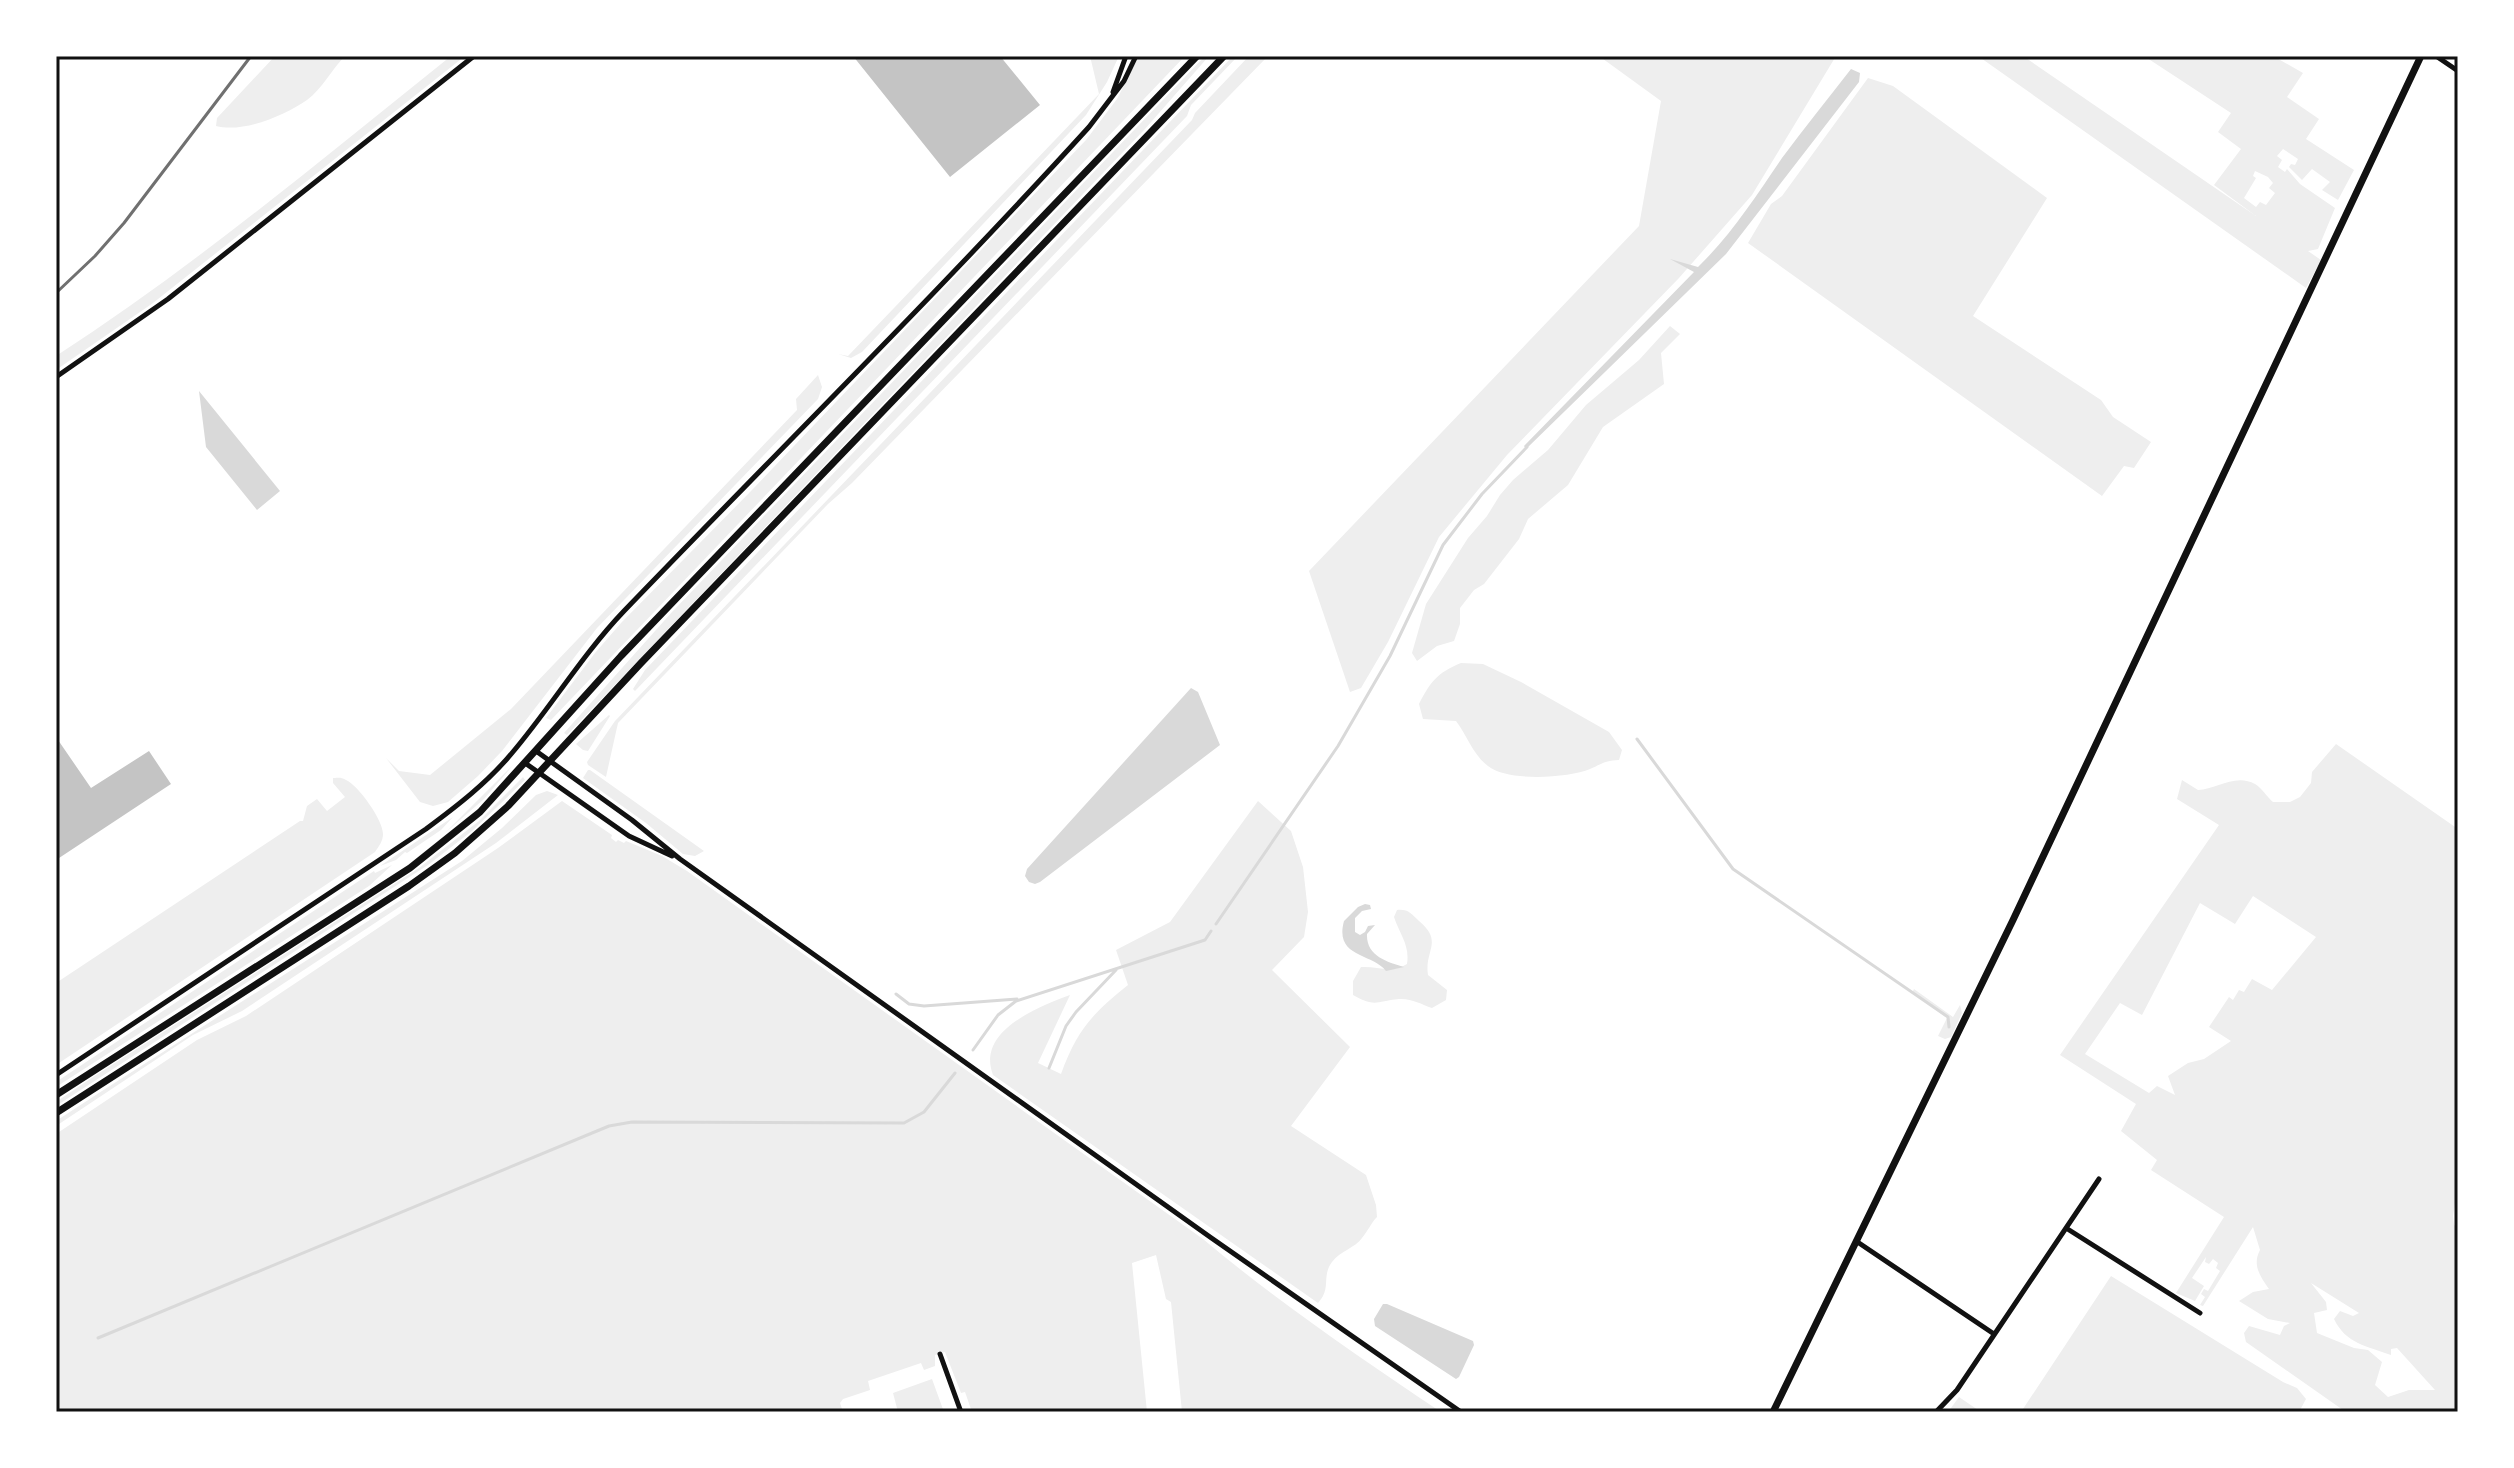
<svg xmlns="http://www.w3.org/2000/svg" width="2514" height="1468" font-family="Inter,sans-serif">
  <rect width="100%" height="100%" fill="#fff"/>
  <!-- green -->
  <path fill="#eee" fill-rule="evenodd" d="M275,56h70c-13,13 -23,33 -38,44 -23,16 -64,33 -91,26l1,-8z
    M451,56h14l-312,247 -97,67v-14c139,-90 266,-197 395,-300z
    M1090,56h29l-12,26 -21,33 -224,237 -11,6 -13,-4 10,2 251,-262z
    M1139,56h46l-634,664 -5,-2 49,-65 26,-30 130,-132 335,-351 31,-41z
    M1205,56h4l-64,73 -578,606 -3,-2 108,-121z
    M1233,56h5l-47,49 -4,11 -552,575 -2,-2 12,-19z
    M1249,56h19l-416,427 -24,21 -210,219 -12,54 -18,-12 -1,-3 28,-41 577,-601 3,-7z
    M1599,56h237l-84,139 -73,83 -172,177 -68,82 -51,105 -27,46 -11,4 -41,-121 330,-345 22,-125z
    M1978,56h45l233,160 -42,-31 27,-36 -23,-17 13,-19 -87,-57h129l30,17 -16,24 32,22 -13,20 48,31 -16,30 -16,-10 8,-8 -18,-13 -10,11 -13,-13 2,-3 4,1 3,-6 -15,-10 -6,7 5,4 -4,7 7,5 2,-3 13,15 35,24 -17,41 -10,2 13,9 -15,28zM2255,171l13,6 5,6 -4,5 6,5 -9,12 -6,-3 -4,5 -12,-9 12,-20 -3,-2z
    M1868,78l25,8 154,112 -74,118 128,84 12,17 38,25 -17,26 -10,-2 -22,30 -354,-253 23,-39 11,-8z
    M1670,326l10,8 -19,19 3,31 -61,43 -35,58 -40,34 -9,20 -35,45 -10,6 -14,18v16l-6,17 -17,5 -20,15 -5,-8 14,-49 42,-66 19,-22 13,-21 13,-15 35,-30 38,-45 53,-45z
    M818,375l4,12 -4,12 -221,229 -95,123 -24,25 -30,26 -15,4 -13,-4 -34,-44 13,13 31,4 81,-66 286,-299 -1,-11z
    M1461,663l22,1 38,18 88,50 13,18 -3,10c-16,1 -15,3 -29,9 -22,9 -82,13 -102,-3 -15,-11 -21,-31 -32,-45l-33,-2 -4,-15c12,-23 18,-31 42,-41z
    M609,715l1,1 -22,35 -5,-1 -7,-6z
    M2336,744l122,85v354l-5,33 1,9 4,3v184l-115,-2 -97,-68 -2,-9 5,-7 31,9 4,-9 6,-3 -22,-4 -29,-18 14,-9 16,-3c-9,-13 -17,-24 -9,-39l-7,-23 -50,79 -3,-1 5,-8 -4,-3 3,-5 4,2 12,-20 -4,-3 2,-5 -5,-4 -4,5 -4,-2 1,-5 -14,21 12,8 -9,15 -19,-8 48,-76 -73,-47 6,-10 -36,-29 15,-27 -76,-49 159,-230 -42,-26 5,-19 16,10c18,-1 38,-17 57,-6 6,3 12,13 18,18h17l10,-5 11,-14 1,-11zM2253,896l63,41 -44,53 -20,-11 -8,13 -5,-2 -6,10 -4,-3 -20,30 22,14 -27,18 -16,4 -20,13 7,19 -18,-9 -8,7 -64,-39 35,-51 22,12 58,-112 35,21zM2311,1283l48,30 -6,3 -13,-5 -6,8c12,25 33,27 57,36v-6l6,-1 38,42h-26l-21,7 -13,-12 7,-23 -14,-12 -14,-2 -37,-15 -3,-20 13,-3 -1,-8z
    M514,764l-30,35 -39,34z
    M588,770h2l114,81 -9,5 -12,-2 -37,-31 -63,-45z
    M523,777l2,3 -53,51 -44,34 -372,241v-4l37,-25 326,-209 60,-47z
    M333,778c7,0 7,-1 13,2 12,5 37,40 37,54 0,7 -4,12 -8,18l-319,213v-82l244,-162h3l4,-15 10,-7 10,12 18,-14 -12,-14z
    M547,791l11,4 -62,48 -254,168 -49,24 -137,91v-5l46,-30 360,-230 40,-33 34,-33z
    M562,801l50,34 -1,3 5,4 2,-2 6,3 2,-2 36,15 25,15 516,368c75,63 156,118 238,173h-259l-11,-110 -5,-3 -10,-44 -24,8 15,149h-175l-7,-20 -4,1 -16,-41 -10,3v11l-11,4 -3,-7 -53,18 2,9 -27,9 -3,4 2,6 -9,3h-777v-278l141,-94 49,-24 252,-168z
    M1258,801l33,30 12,36 5,45 -4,25 -32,33 78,77 -59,79 75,49 10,30 1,12c-6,6 -9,14 -15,21 -7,10 -22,13 -30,24 -11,15 0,26 -14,41l-325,-228c-17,-44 45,-68 77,-80l-32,68 23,11c16,-44 31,-60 67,-89l-12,-35 54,-28z
    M453,817l-12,13 -34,23 -2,-1 -9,8 -16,6z
    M392,865l-23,21 -313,201v-5l318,-211 1,2z
    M1397,910c12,-1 14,4 22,11 25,21 5,29 9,54l19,15 -1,10 -14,8c-11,-4 -21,-10 -33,-9 -23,2 -23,9 -46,-4v-14l8,-14c17,-1 30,7 46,-3 3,-19 -7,-29 -13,-47z
    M1914,989l39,28 7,-12 2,8 -11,24 -6,2 -7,-3 9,-18 -35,-25z
    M2111,1276l172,106 14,6 9,11 -7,13h-278z
    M932,1379l12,33h-46l-5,-19z
    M1959,1397l22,15h-33z"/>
  <!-- water -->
  <path fill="#d9d9d9" d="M1851,69l9,4 -1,9 -133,172 -200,195 -2,-3 170,-174 -24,-13 28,8c33,-32 58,-71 84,-109 22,-30 46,-59 69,-89z
    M199,391l81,100 -23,19 -51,-63z
    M1191,688l7,4 22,53 -180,137 -5,2 -6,-2 -4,-6 2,-7z
    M1365,904l5,1 1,4 -9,2 -7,7v14l5,3 5,-3 3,-6 7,-1 -8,9c-1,22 20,28 37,33l-18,4c-14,-18 -52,-13 -42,-50l14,-14z
    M1383,1304h4l86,37 1,4 -15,32 -3,2 -81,-53 -1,-7z"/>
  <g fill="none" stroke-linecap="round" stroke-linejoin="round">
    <!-- stream -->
    <path stroke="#d9d9d9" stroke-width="3" d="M1637,739l96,130 215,148 1,10
      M1216,924l122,-178 52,-90 53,-111 39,-51 45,-47
      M896,994l13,10 15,2 93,-7
      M973,1050l25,-35 18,-14 189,-61 6,-9
      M1049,1068l17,-42 10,-14 40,-42
      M98,1338l511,-212 23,-4 272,1 20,-11 31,-39"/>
  </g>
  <!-- building -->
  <path fill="#c4c4c4" d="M853,56h147l40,49 -90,72z
    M56,737l35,51 58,-37 22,33 -115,76z"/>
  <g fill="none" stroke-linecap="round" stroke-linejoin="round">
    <!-- minor -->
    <path stroke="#111" stroke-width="5" d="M2436,56l22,15
      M1113,92l13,-36
      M56,377l112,-78 306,-243
      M536,751l96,69 48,39 530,378 251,175
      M525,763l104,73 43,20
      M56,1075l370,-246c31,-23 61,-46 86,-76 39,-46 70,-98 112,-142 155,-161 315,-319 465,-484l35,-46 12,-25
      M2066,1228l134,85
      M1856,1241l138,93
      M940,1354l21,58
      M1936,1412l21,-22 142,-211"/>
    <!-- tertiary -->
    <path stroke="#111" stroke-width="7" d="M56,1095l354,-227 70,-56 141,-156 576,-600
      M56,1113l353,-227 46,-33 53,-47 133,-143 583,-607
      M1773,1412l240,-492 408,-864"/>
    <!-- rail -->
    <path stroke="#707070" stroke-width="3" d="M56,293l39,-37 29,-33 127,-167"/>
  </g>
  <!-- border -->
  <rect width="2514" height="1468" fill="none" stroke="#ffffff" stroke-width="116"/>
  <rect x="58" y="58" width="2398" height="1352" fill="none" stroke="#111" stroke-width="3"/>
</svg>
